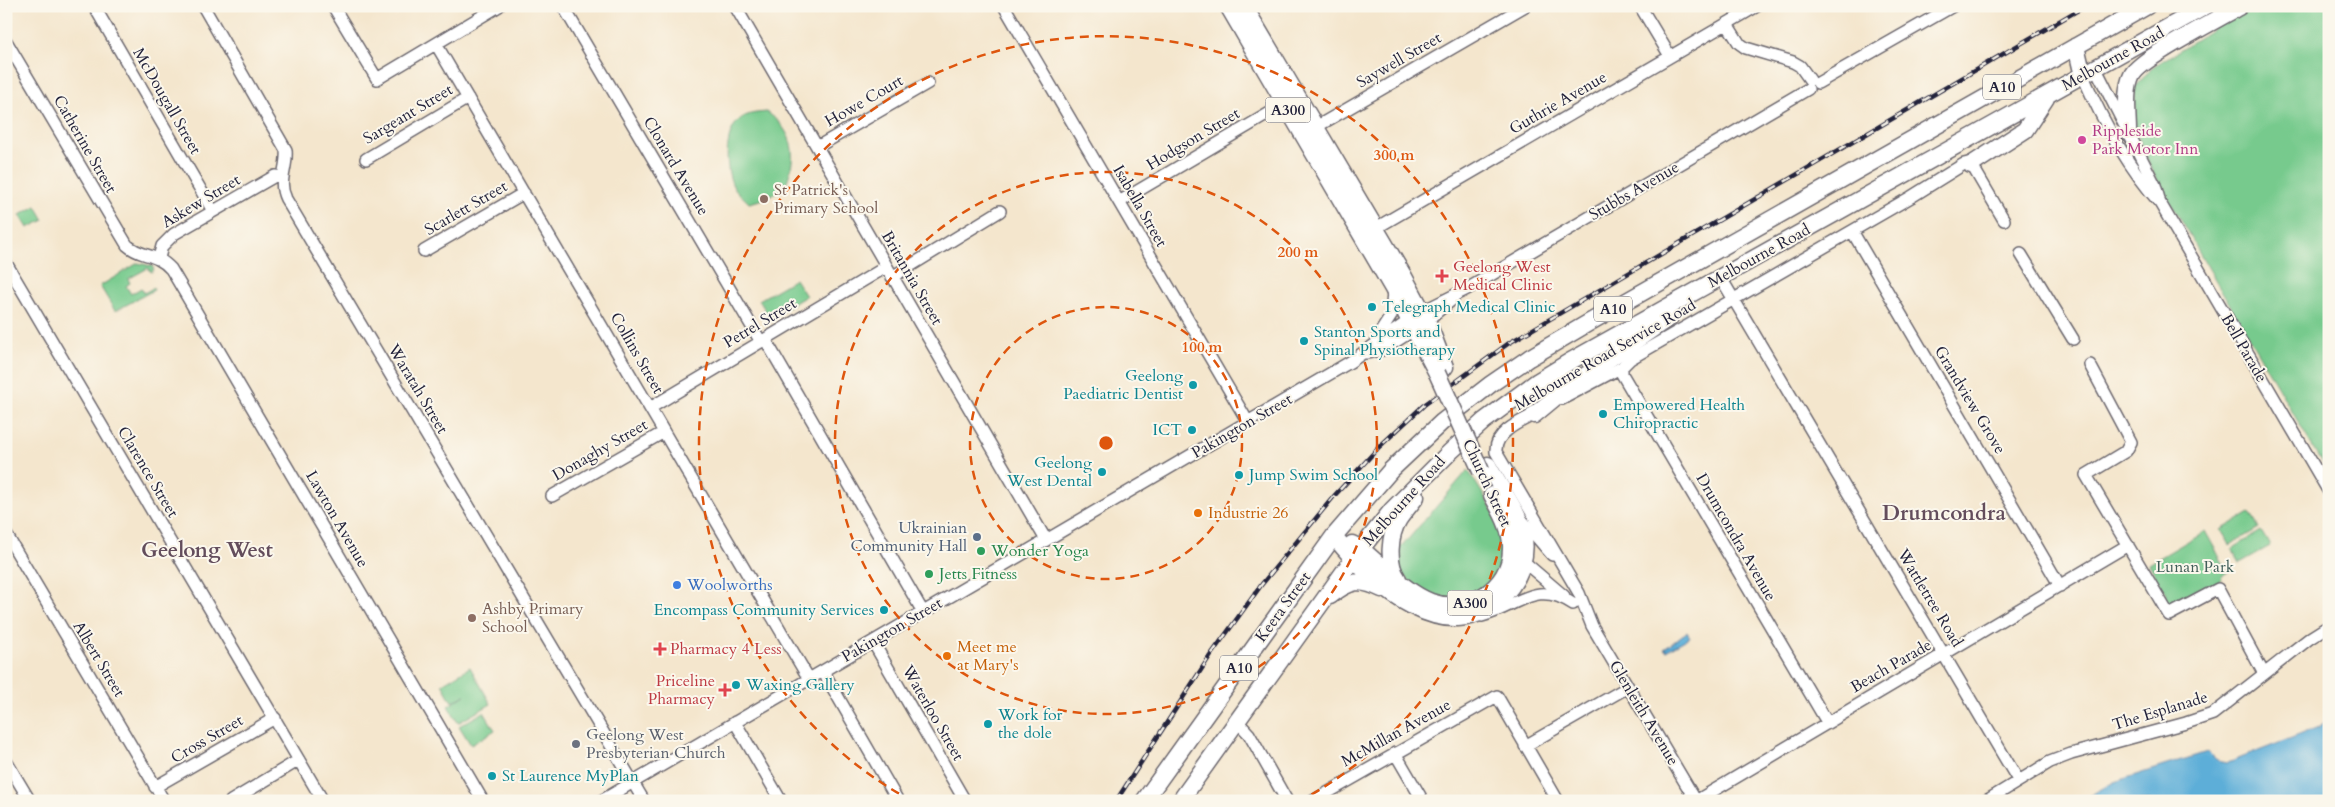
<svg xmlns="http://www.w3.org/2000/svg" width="2335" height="807" font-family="Cardo,serif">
  <rect width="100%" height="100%" fill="#fbf7ec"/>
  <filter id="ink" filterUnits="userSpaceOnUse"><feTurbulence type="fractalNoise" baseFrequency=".02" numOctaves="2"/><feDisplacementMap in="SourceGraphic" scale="10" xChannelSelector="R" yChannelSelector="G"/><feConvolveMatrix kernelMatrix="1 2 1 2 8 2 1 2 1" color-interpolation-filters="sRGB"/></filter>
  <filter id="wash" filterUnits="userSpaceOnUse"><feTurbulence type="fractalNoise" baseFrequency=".0096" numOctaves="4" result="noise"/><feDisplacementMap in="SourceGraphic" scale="20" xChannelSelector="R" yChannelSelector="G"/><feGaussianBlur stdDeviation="1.12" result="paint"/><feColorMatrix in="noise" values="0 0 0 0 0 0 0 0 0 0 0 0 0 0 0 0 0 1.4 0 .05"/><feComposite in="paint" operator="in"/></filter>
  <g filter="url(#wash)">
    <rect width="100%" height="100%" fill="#f4e6cd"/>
    <!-- green -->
    <path fill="#77ca8d" stroke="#4c7664" d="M2249,6h80v469l-177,-304 -17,-42v-41l16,-20z
      M767,112c21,15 30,35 23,60 -1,3 -2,8 -4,11 -7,12 -24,17 -37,20 -5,-5 -12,-11 -16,-17 -8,-17 -9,-51 5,-65 8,-8 18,-8 29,-9z
      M36,206l8,14 -16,8 -8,-13z
      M138,263l14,3 2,4 -3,2 -3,-4 -20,11 2,4 -4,3 5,8 10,-6 3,5 9,-5 1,2 -39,21 -15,-25z
      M795,279l11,17 -36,22 -11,-18z
      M1468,470c10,17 32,48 35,67 6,34 -28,71 -63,61 -17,-5 -29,-15 -42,-27l-2,-20 7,-6z
      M2250,513l9,15 -29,17 -9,-15z
      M2205,531l23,41 -5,3 -7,12 -7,4h-8l-28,17 -9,-9 2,-5 -17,-30z
      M2261,531l9,15 -30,17 -8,-14z
      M470,667l21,37 -33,19 -10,-17 17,-11 -13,7 -10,-18z
      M484,712l11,18 -24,15 -12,-19z"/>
    <!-- water -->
    <path fill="#5daed8" stroke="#40688a" d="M1687,632l3,5 -24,14 -2,-2c9,-5 14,-12 23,-17z
      M2329,719v82h-249l34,-19 93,-30 10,9 11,2 89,-35z"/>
  </g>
  <g filter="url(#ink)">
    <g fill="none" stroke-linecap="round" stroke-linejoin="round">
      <defs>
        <path id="minor" d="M94,6l119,205
          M203,6l83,144c2,18 -9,31 0,49l358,602
          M333,6l44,73 122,-73
          M563,6l198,336
          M735,6l311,534
          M1004,6l244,416
          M1640,6l30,50
          M1727,24l12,19 7,5 47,14 7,4 10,14
          M6,41l121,204c14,13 29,7 44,24l312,532
          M436,44l373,635
          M2096,69l59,116 4,14
          M2083,76c19,44 45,91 77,127l169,289
          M1818,83l135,-77
          M1316,127l209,-121
          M817,147l111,-64
          M366,159l102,-61
          M1119,202l166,-98
          M1376,228l381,-222
          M1852,231l208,355
          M424,251l100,-58
          M2021,254l52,85
          M159,258l3,-12 12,-12 101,-58 7,1
          M6,263l317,538
          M892,277l108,-66
          M1721,278l297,502
          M1423,311l44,-22 341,-200
          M1427,320l26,-21
          M1378,336l13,-20 2,-24
          M765,339l158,273
          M1366,353l16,-3 33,-21
          M2090,365l41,77 -5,9 -40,24 83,140 49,-26 46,85
          M1622,367v7l205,348
          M1562,399l60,-32 8,-8 281,-162 53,-33 4,-1 5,4 31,53
          M650,408l236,-141
          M1539,412c-15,8 -45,19 -43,40l83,141 13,33 104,175
          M552,496l112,-64
          M1522,520l30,35
          M6,534l158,267
          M1523,561l41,35
          M1482,616c37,-10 54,-37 91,-12
          M873,642l92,159
          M823,671l75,130
          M1237,721l12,13 38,67
          M735,722l46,79
          M1525,746l103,-59
          M1395,753l28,48
          M6,761l24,40
          M155,787l120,-69
          M231,801l68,-41
          M601,801l749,-439 60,-42
          M1313,801l184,-105 61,105
          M1696,801l432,-256
          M1986,801l64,-39 21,-8 115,-31 27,-9 97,-76 19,-12"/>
        <path id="highway" d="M1228,6l165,283 44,84
          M1244,6l159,269 24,45 18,47
          M2076,46l7,30
          M2128,132c0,-18 -4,-41 4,-57 10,-18 86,-55 108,-69
          M1971,165l54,-35 21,-32
          M1534,415l29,-24 107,-74
          M1334,536c38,48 115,121 172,57 15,-17 22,-39 17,-60 -4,-22 -25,-48 -35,-68
          M1352,544l9,5c20,16 45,44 70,53 36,13 80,-14 80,-53 1,-20 -10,-37 -19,-54
          M1398,579c-11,-15 -9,-44 1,-60 5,-7 11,-14 17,-22
          M1330,596c20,-16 30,-18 52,-7
          M1144,801l190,-265 57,-66 51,-48 49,-38 38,-26 61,-36 557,-316
          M1180,801l173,-242 39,-49 58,-58 34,-31 54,-40 31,-19 637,-356"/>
      </defs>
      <!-- minor casing -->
      <use href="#minor" stroke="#6c676e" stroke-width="14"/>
      <!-- highway casing -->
      <use href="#highway" stroke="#6c676e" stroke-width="19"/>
      <!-- minor -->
      <use href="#minor" stroke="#fff" stroke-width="11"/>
      <!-- highway -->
      <use href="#highway" stroke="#fff" stroke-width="16"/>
      <defs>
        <path id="rail" d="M1116,801l94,-145 52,-72 73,-89 44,-48 45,-42 85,-62 576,-337"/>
      </defs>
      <!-- rail casing -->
      <use href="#rail" stroke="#22223b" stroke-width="4.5"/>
      <!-- rail -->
      <use href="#rail" stroke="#fbf7ec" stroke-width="2.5" stroke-dasharray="8" stroke-linecap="butt"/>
      <defs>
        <path id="highway-bridge" d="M1437,373l44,98"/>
      </defs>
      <!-- highway-bridge casing -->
      <use href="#highway-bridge" stroke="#6c676e" stroke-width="19" stroke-linecap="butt"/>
      <!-- highway-bridge -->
      <use href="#highway-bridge" stroke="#fff" stroke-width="16"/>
    </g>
  </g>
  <!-- distance rings -->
  <g fill="none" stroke="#de560e" stroke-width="2.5" stroke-dasharray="9 6">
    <circle cx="1106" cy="443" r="136"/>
    <circle cx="1106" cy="443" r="271"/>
    <path d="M912 801A407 407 0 1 1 1300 801"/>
  </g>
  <!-- markers -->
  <circle fill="#d1479c" stroke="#fbf7ec" stroke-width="2" cx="2082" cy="140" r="5"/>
  <g fill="#8d6e63" stroke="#fbf7ec" stroke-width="2">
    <circle cx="764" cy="199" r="5"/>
    <circle cx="472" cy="618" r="5"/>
  </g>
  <g fill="#e0444e" stroke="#fbf7ec" stroke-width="2">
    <path d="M1439.5 268.5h5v5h5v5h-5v5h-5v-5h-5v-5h5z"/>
    <path d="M657.5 641.5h5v5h5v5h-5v5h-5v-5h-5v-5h5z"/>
    <path d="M722.5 682.5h5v5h5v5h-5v5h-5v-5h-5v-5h5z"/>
  </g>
  <g fill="#0f9aa8" stroke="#fbf7ec" stroke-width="2">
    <circle cx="1372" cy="307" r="5"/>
    <circle cx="1304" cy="341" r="5"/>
    <circle cx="1193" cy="385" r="5"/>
    <circle cx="1603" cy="414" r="5"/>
    <circle cx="1192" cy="430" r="5"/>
    <circle cx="1102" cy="472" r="5"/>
    <circle cx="1239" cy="475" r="5"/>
    <circle cx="884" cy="610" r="5"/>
    <circle cx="736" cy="685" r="5"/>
    <circle cx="988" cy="724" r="5"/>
    <circle cx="492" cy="776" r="5"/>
  </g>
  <g fill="#e8710a" stroke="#fbf7ec" stroke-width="2">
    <circle cx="1198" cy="513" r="5"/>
    <circle cx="947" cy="656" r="5"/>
  </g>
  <circle fill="#5c6f8a" stroke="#fbf7ec" stroke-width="2" cx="977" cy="537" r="5"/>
  <g fill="#2e9e5b" stroke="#fbf7ec" stroke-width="2">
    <circle cx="981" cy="551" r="5"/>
    <circle cx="929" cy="574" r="5"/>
  </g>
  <circle fill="#3f7fe0" stroke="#fbf7ec" stroke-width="2" cx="677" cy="585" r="5"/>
  <circle fill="#6b7280" stroke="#fbf7ec" stroke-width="2" cx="576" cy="744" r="5"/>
  <g text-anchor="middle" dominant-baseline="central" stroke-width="4" stroke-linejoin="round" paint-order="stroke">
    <!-- shield labels -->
    <g fill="#fbf7ec" stroke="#636270" stroke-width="1">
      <rect x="1983" y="74.5" width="38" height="25" rx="4"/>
      <rect x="1265.5" y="97.5" width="45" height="25" rx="4"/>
      <rect x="1594" y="296.5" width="38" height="25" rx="4"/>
      <rect x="1447.5" y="590.5" width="45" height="25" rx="4"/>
      <rect x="1220" y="655.5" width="38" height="25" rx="4"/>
    </g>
    <g font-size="15" font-weight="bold" fill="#22223b">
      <text x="2002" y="87">A10</text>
      <text x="1288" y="110">A300</text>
      <text x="1613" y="309">A10</text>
      <text x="1470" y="603">A300</text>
      <text x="1239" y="668">A10</text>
    </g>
    <!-- street labels -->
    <g font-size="16" fill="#22223b" stroke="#fbf7ec">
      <text transform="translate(2113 59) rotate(-29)">Melbourne Road</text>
      <text transform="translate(1399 60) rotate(-30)">Saywell Street</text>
      <text transform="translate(167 101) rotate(60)">McDougall Street</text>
      <text transform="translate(864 101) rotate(-30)">Howe Court</text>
      <text transform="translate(1558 103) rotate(-30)">Guthrie Avenue</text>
      <text transform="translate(408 114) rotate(-31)">Sargeant Street</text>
      <text transform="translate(1193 139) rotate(-31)">Hodgson Street</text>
      <text transform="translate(85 144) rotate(60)">Catherine Street</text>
      <text transform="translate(676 166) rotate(59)">Clonard Avenue</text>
      <text transform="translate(1634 191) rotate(-30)">Stubbs Avenue</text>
      <text transform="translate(201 201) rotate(-31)">Askew Street</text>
      <text transform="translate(1140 206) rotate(60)">Isabella Street</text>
      <text transform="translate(466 208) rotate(-30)">Scarlett Street</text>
      <text transform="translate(1759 256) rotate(-29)">Melbourne Road</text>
      <text transform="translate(912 278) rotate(60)">Britannia Street</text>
      <text transform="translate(760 323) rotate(-31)">Petrel Street</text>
      <text transform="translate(2244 348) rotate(60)">Bell Parade</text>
      <text transform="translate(637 353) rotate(60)">Collins Street</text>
      <text transform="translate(1605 355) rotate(-30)">Melbourne Road Service Road</text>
      <text transform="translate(418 389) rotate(59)">Waratah Street</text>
      <text transform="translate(1970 400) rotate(59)">Grandview Grove</text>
      <text transform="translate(1242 426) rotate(-30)">Pakington Street</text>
      <text transform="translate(600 450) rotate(-30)">Donaghy Street</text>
      <text transform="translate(148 472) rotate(59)">Clarence Street</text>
      <text transform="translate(1487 483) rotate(65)">Church Street</text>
      <text transform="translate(1404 501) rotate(-48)">Melbourne Road</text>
      <text transform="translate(337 519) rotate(60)">Lawton Avenue</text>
      <text transform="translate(1736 537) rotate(60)">Drumcondra Avenue</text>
      <text transform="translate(1930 598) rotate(59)">Wattletree Road</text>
      <text transform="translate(1283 607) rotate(-54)">Keera Street</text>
      <text transform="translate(892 630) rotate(-30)">Pakington Street</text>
      <text transform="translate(99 659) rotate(59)">Albert Street</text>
      <text transform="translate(1891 666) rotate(-30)">Beach Parade</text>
      <text transform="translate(2160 711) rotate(-17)">The Esplanade</text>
      <text transform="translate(933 713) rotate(60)">Waterloo Street</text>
      <text transform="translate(1644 713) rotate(59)">Glenleith Avenue</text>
      <text transform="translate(1396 733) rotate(-29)">McMillan Avenue</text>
      <text transform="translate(207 739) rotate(-30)">Cross Street</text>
    </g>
    <!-- hotel labels -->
    <g font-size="16" fill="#b23c85" stroke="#fbf7ec" text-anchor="start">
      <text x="2092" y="131">Rippleside<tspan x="2092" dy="18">Park Motor Inn</tspan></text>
    </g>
    <!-- education labels -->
    <g font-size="16" fill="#785e54" stroke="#fbf7ec" text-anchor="start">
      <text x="774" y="190">St Patrick's<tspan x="774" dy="18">Primary School</tspan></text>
      <text x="482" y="609">Ashby Primary<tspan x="482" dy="18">School</tspan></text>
    </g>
    <!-- health labels -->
    <g font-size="16" fill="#be3a42" stroke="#fbf7ec" text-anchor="start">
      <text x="1453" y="267">Geelong West<tspan x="1453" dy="18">Medical Clinic</tspan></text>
      <text x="670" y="649">Pharmacy 4 Less</text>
      <text x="715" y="681" text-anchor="end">Priceline<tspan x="715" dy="18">Pharmacy</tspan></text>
    </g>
    <!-- culture labels -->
    <g font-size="16" fill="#0d838f" stroke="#fbf7ec" text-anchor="start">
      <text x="1382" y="307">Telegraph Medical Clinic</text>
      <text x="1314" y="332">Stanton Sports and<tspan x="1314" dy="18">Spinal Physiotherapy</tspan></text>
      <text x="1183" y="376" text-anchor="end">Geelong<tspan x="1183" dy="18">Paediatric Dentist</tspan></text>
      <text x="1613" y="405">Empowered Health<tspan x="1613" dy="18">Chiropractic</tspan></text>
      <text x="1182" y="430" text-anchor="end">ICT</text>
      <text x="1092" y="463" text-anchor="end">Geelong<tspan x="1092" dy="18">West Dental</tspan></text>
      <text x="1249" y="475">Jump Swim School</text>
      <text x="874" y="610" text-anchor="end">Encompass Community Services</text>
      <text x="746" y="685">Waxing Gallery</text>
      <text x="998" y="715">Work for<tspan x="998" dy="18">the dole</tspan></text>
      <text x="502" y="776">St Laurence MyPlan</text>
    </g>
    <!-- food labels -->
    <g font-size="16" fill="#c56008" stroke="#fbf7ec" text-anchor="start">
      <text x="1208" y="513">Industrie 26</text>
      <text x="957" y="647">Meet me<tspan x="957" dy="18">at Mary's</tspan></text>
    </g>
    <!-- service labels -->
    <g font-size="16" fill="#4e5e75" stroke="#fbf7ec" text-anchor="end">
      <text x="967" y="528">Ukrainian<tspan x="967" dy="18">Community Hall</tspan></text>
    </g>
    <!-- leisure labels -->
    <g font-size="16" fill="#27864d" stroke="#fbf7ec" text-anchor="start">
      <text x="991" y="551">Wonder Yoga</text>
      <text x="939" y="574">Jetts Fitness</text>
    </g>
    <!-- park labels -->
    <g font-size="16" fill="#405d58" stroke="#fbf7ec">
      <text x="2195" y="567">Lunan Park</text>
    </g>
    <!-- shop labels -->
    <g font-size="16" fill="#366cbe" stroke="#fbf7ec" text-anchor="start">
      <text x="687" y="585">Woolworths</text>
    </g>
    <!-- worship labels -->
    <g font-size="16" fill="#5b616d" stroke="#fbf7ec" text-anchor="start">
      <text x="586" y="735">Geelong West<tspan x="586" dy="18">Presbyterian Church</tspan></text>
    </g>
    <!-- district labels -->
    <g font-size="21" font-weight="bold" fill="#634d5c" stroke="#fbf7ec">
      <text x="1944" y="513">Drumcondra</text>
      <text x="207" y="550">Geelong West</text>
    </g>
  </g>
  <circle cx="1106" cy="443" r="8" fill="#de560e" stroke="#fbf7ec" stroke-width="2.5"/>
  <g font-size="15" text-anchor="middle" font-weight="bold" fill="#de560e" stroke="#fbf7ec" stroke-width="4" stroke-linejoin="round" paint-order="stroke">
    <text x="1394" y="160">300 m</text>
    <text x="1298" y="257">200 m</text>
    <text x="1202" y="352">100 m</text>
  </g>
  <!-- margin -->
  <rect width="2335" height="807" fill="none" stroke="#fbf7ec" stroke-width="25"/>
</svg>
